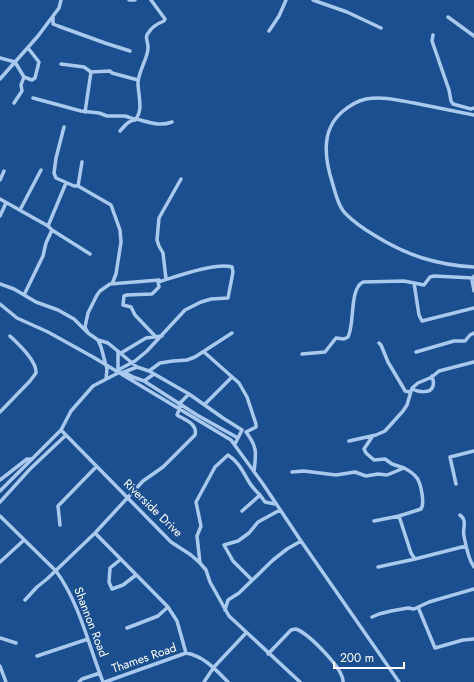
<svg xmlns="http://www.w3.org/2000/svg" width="474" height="682" font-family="Jost,sans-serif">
  <rect width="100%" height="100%" fill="#1b4f8f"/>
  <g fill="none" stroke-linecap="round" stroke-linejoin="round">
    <!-- minor -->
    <path stroke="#a9c9ee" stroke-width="3.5" d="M129,0h6
      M313,0l34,12 34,16
      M53,17v7l5,2 47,17 25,8
      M448,17l26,19
      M269,31l10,-15 7,-16
      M433,35l-1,6 17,49 2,11 2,3 18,5 3,-1
      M0,58l15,4 9,15 -3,8 1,6 -8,12
      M61,64l23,3 7,5
      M24,77l8,3 3,-2 4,-16 -11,-14
      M0,79l38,-43 21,-28 2,-8
      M33,98l48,13 18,2 8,3h18l9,3
      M85,112l6,-40 19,-1 2,2 26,7
      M474,115c-20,-4 -40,-8 -60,-12 -16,-3 -32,-7 -48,-4 -9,2 -17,7 -24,13 -22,19 -17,48 -9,73 3,10 6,23 14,30 8,8 17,14 27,20 32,20 62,30 100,32
      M136,119c13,3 23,8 36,3
      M64,127l-8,31 -2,15 2,5 18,8h4
      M120,131c4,-4 8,-11 15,-11 9,-10 3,-25 3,-37 0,-11 11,-27 10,-36 0,-6 -4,-10 1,-15 3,-5 10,-9 15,-11l1,-2 -14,-19
      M82,162l-4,24 33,19 9,25 1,12 -5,32 -4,10
      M0,180l4,-9
      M0,199l48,27 4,4 38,24
      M20,210l21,-40
      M0,216l6,-13
      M48,226l18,-43
      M474,276l-2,4 2,11
      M166,279l-3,-26 -4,-7 -2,-6 2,-22 22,-39
      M414,283l10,2 6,-8 4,-1 39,2
      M0,284l14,5 22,13 22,8 16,9 13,13
      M24,295l19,-39 3,-13 6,-13
      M0,304l17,14 31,14 45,25 138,83 32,44 38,57 98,141
      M98,340l10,3 29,24 12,4 40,23 -10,10
      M379,343l2,2 7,17 16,27 1,2 5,1v2
      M118,351v20
      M204,352l35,31 8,14 9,27v3l-10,5c12,16 10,21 8,40
      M416,352l38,-11h11l5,-6 4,-2
      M121,353l25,-15 16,-2
      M302,354l23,-2 11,-14 8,1 4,-2c7,-13 1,-48 15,-55l41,-1 10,2 5,32 3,6 52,-13
      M118,370l17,-9 12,-10 38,-41 16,-8 10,-3 17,-1 5,-26 -1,-5c-16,-5 -57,10 -74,15l1,5 -7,7 -25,1 -3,1 -1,9 8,2 4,8 20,21
      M149,371l11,-8 13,-2 14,-1 8,-3 37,-24
      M124,372l9,5 11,4 53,34 41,23
      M106,379l1,-10 -6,-22 -3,-7 -10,-7 -3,-6 3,-14 9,-18 3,-4 10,-7 49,-4
      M144,381l10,-7
      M412,389c6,3 19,5 21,-3 1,-3 0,-7 -1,-10
      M189,394l34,24 19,12 -7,14
      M205,404l27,-27
      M0,412l30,-31 6,-8c1,-12 -18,-29 -26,-37
      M61,430l10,-19 22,-25 25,-13 6,-1 13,-5
      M372,437l-8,12 2,4 8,7 11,-1 7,5 12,4
      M349,441l27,-6 9,-4 18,-20 4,-6 5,-17 6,-5 14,-6 7,-6 35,-9
      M292,472l12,-1 32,4 19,-3 11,4 12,-2 9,1 17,-7c4,2 10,6 13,10 4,6 8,25 4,31l-22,7
      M0,480l27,-21h4
      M456,484l-6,-27 24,-6
      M0,491l61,-61 110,112 20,13 9,8 6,7 4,12 19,34 71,66
      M260,495l5,7 10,2
      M0,502l30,-33 36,-34
      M460,515c8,6 2,13 4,21 2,10 4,23 10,31
      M0,516l56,55c24,33 32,73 47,111
      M374,521l25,-5 12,37 4,6 51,-13
      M60,525l-2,-19 38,-39
      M95,533l73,74 9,14 9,32
      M121,559l-11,9 -1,14 3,7 11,-4 13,-10
      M0,562l24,-22
      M200,563l-3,-27 4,-10 -5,-24 19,-35 13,-12c11,7 15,17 21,27 3,5 7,9 11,13l-18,16
      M378,567l37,-8
      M252,580l-19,-19 -9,-16 14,-4 11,-8 9,-11 22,-12
      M25,600l12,-13 10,-8 48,-46 48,-52 20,-14 32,-32c3,-11 -10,-15 -18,-20l4,-10
      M418,607l17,41 28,-8 11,-1
      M225,610l3,-10 11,-7 34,-33 14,-11 14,-8
      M372,617l7,-3 12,-3 17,-3 6,1 15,-7 45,-13
      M127,628l31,-12 10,-9
      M0,638l16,5
      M268,654l23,-24 5,-1c13,5 48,40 47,53
      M37,656l51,-17
      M0,666l6,16
      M79,682l3,-3 18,-6
      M105,682l81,-29c18,3 30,17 42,29
      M204,682l10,-15 32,-34"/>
  </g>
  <g text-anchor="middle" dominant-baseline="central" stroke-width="4" stroke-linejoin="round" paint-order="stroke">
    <!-- street labels -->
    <g font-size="12" fill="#fff" stroke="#1b4f8f">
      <text transform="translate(153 508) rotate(44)">Riverside Drive</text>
      <text transform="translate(91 622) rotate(69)">Shannon Road</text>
      <text transform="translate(144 658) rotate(-19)">Thames Road</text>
    </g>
  </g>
  <!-- scale -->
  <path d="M334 662v6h70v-6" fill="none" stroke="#ffffff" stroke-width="2"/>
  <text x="340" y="662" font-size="12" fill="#ffffff" stroke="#1b4f8f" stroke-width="3" paint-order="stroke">200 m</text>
</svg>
